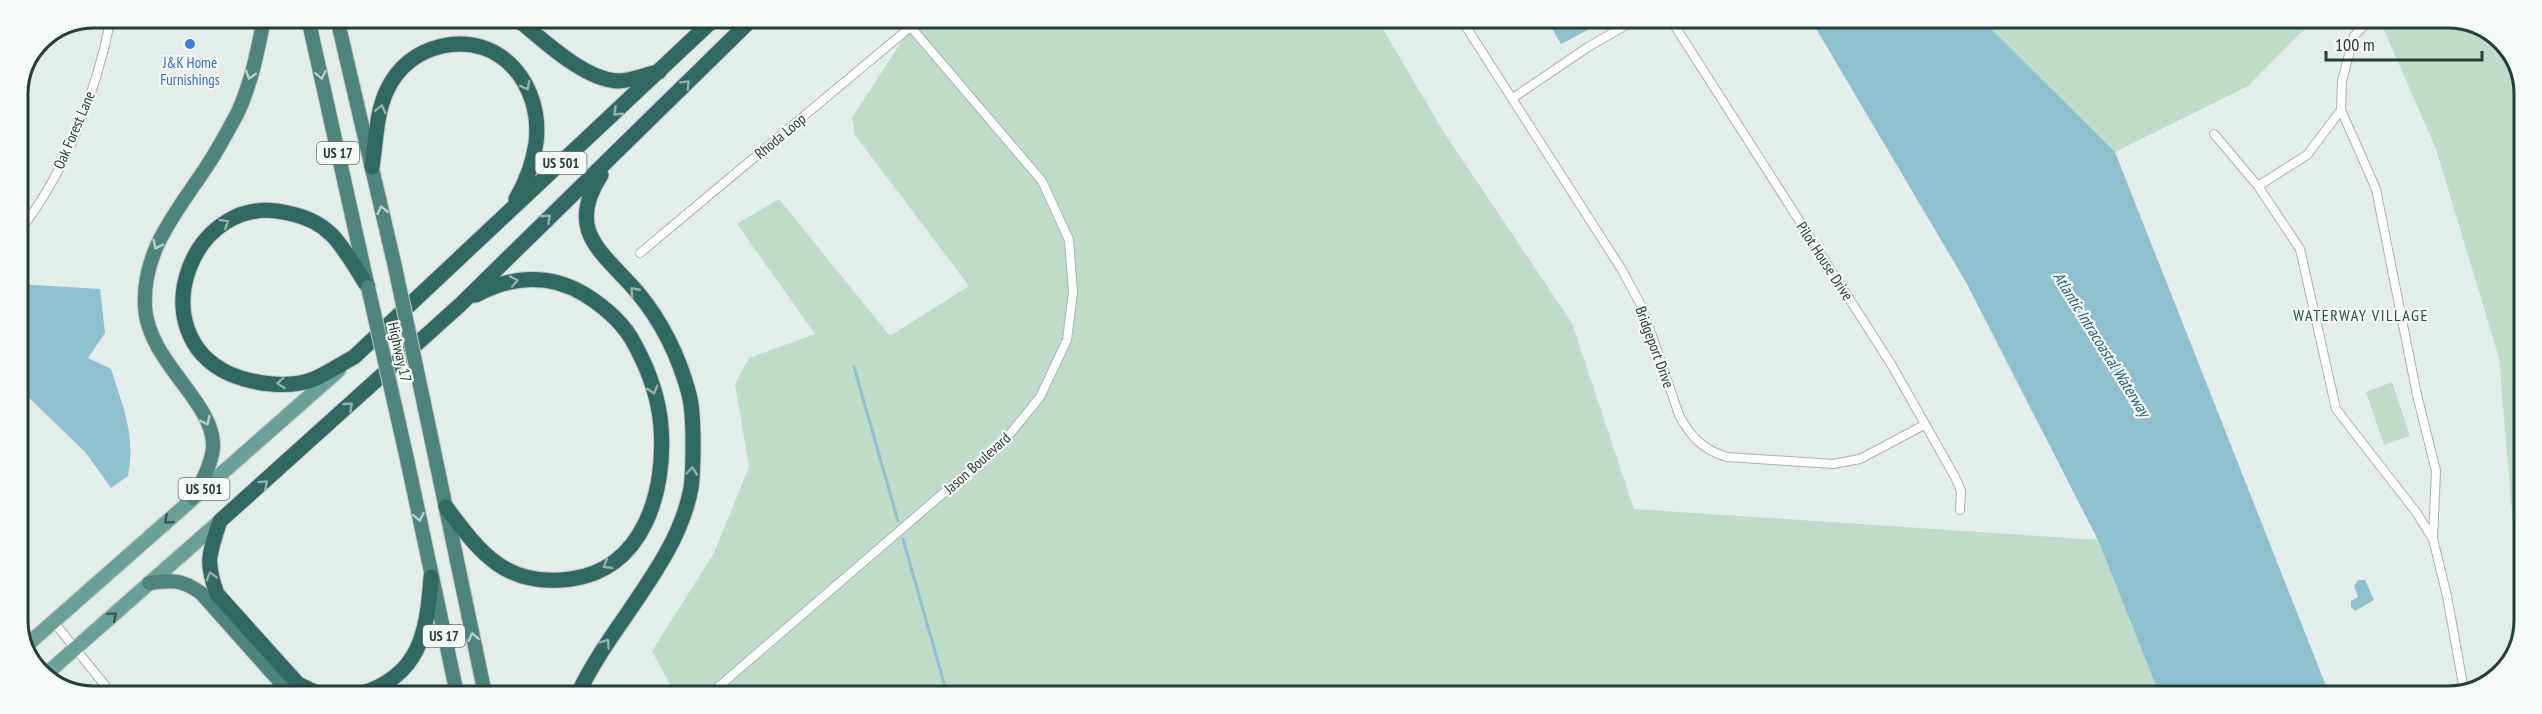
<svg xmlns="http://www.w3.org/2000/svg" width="2542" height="714" font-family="'PT Sans Narrow',sans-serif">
  <rect width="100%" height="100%" fill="#e4edea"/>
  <!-- green -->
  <path fill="#bedcc9" d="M920,19h457l68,115 127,189 62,186 464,31 62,156 -1485,-2 -23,-43 62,-98 35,-86 -14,-83 14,-26 66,-24 -78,-110 42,-25 111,137 79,-50 -114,-151 -3,-17 59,-91z
    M1993,20h327l-21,14 -51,52 -133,66 -129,-127z
    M2385,20l82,1 38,23 19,45 -2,509 -5,-27 -18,-213 -63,-209 -55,-126z
    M2392,382l18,54 -26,9 -18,-53z"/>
  <!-- water -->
  <path fill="#90bfce" d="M1547,20h44l4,6 -34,18z
    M1811,20h171l133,132 215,544h-170l-62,-156 -131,-256z
    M18,284l82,5 5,44 -17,25 23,11c12,38 25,67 17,107l-17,12 -25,-35 -68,-66z
    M2358,580h7l9,20 -19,11 -4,-4v-6l7,-4 -4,-11z"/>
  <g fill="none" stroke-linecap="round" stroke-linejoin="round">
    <!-- stream -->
    <path stroke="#90bfce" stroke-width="3" d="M854,367l44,154
      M903,539l44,155"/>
    <defs>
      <path id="minor" d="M1461,19l161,251 21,39 36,106c11,21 24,35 48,42l106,7 27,-5 64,-34
        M1671,20l220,344 64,113 6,14 -1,19
        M2369,20l-15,16 -12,45 -1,29 35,79 41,206 19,76 -3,68 14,57 17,94
        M1513,98l75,-51 47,-27
        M2341,110l-34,45 -49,31 42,63 36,160 80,103 17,27
        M2214,134l44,52
        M18,233c48,-61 78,-140 93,-215
        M640,253l280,-234
        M53,621l59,73
        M710,694l295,-254 35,-43 27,-57 6,-48 -4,-52 -27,-59 -138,-162"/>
      <path id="primary" d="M27,645l312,-275
        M45,675l175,-154"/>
      <path id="trunk" d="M308,18l59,265
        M337,18l58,249
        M431,437l54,257
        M407,459l50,235
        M193,498c8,-15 18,-32 20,-50 3,-45 -65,-86 -68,-141 -3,-56 31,-94 60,-138 12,-17 22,-37 32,-55 14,-29 21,-64 27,-96
        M149,583c24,-3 32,-4 52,10l90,101"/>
      <path id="motorway" d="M516,18c26,21 68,62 102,63 13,0 29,-7 41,-9
        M372,167c4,-25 4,-54 15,-77 11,-23 30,-38 55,-44 60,-13 101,40 94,97 -3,20 -10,39 -20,56
        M368,287c-11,-17 -22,-37 -36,-52 -12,-12 -29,-19 -44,-22 -96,-24 -149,120 -58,161 23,10 60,15 84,5 14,-6 27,-15 40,-22l360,-338
        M446,507c35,47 61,81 125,72 73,-10 95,-88 90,-152 -2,-28 -13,-58 -26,-82 -11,-22 -30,-38 -51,-51 -35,-21 -73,-18 -108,1
        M319,694l-21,-10 -81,-90c-12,-33 -8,-40 3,-73l241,-217 291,-285
        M360,694c60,-18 67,-61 71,-117
        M578,694c31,-68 100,-132 113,-206 2,-14 2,-30 2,-45 0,-16 0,-33 -4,-49 -10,-37 -27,-72 -51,-101 -34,-40 -74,-61 -37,-118"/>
    </defs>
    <!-- minor casing -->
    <use href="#minor" stroke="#a7b5b1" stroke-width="10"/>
    <!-- primary casing -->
    <use href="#primary" stroke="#c2c9c8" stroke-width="16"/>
    <!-- trunk casing -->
    <use href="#trunk" stroke="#c2c9c8" stroke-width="16"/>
    <!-- motorway casing -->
    <use href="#motorway" stroke="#c2c9c8" stroke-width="17"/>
    <!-- minor -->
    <use href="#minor" stroke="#fff" stroke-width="8"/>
    <!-- primary -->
    <use href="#primary" stroke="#6ba097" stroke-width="14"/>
    <!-- trunk -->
    <use href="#trunk" stroke="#4e847c" stroke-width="14"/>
    <!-- motorway -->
    <use href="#motorway" stroke="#326862" stroke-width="15"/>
    <defs>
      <path id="trunk-bridge" d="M395,267l36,170
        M368,287l39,172"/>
    </defs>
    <!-- trunk-bridge casing -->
    <use href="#trunk-bridge" stroke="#c2c9c8" stroke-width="16" stroke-linecap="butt"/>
    <!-- trunk-bridge -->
    <use href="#trunk-bridge" stroke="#4e847c" stroke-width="14"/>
  </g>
  <!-- one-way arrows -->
  <defs><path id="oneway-chevron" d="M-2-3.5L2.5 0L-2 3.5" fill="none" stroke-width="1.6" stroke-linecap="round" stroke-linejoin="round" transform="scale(1.5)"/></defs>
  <g stroke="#bbd0cc">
    <use href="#oneway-chevron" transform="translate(250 75) rotate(108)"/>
    <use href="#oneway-chevron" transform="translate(321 75) rotate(78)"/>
    <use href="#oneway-chevron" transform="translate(382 210) rotate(-103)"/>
    <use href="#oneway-chevron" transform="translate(157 245) rotate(117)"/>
    <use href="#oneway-chevron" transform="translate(206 421) rotate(63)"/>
    <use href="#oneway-chevron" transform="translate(419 517) rotate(79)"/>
    <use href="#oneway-chevron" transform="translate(473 637) rotate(-102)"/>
  </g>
  <g stroke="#94b0ac">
    <use href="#oneway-chevron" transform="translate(686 84) rotate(-45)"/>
    <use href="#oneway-chevron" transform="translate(526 86) rotate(62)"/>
    <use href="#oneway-chevron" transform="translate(381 109) rotate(-77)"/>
    <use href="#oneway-chevron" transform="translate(617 112) rotate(137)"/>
    <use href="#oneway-chevron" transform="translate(547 218) rotate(-43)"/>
    <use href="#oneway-chevron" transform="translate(225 223) rotate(-31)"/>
    <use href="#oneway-chevron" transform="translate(514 281) rotate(-11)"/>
    <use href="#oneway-chevron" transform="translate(634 291) rotate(-132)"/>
    <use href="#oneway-chevron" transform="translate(281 383) rotate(175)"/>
    <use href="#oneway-chevron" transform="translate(653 390) rotate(73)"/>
    <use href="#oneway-chevron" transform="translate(349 406) rotate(-43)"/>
    <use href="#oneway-chevron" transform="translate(692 471) rotate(-85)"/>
    <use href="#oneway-chevron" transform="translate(264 484) rotate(-42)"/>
    <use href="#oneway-chevron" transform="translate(607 565) rotate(150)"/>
    <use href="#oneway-chevron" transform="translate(211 576) rotate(-106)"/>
    <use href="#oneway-chevron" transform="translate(606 643) rotate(-55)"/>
  </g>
  <g stroke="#365650">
    <use href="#oneway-chevron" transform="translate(168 520) rotate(139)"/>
    <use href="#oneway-chevron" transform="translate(113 616) rotate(-41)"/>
  </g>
  <!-- markers -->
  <circle fill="#3f7fe0" stroke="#f5f9f7" stroke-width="2" cx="190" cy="44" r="6"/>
  <g text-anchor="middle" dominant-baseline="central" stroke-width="4.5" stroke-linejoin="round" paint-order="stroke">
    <!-- shield labels -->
    <g fill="#f5f9f7" stroke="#637672" stroke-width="1.5">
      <rect x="317" y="142" width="42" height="22" rx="4.5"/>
      <rect x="535.5" y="152" width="51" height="22" rx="4.5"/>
      <rect x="178.5" y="478" width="51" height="22" rx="4.5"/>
      <rect x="423" y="625" width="42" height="22" rx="4.5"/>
    </g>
    <g font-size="14" font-weight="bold" fill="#243e39">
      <text x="338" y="153">US 17</text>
      <text x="561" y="163">US 501</text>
      <text x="204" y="489">US 501</text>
      <text x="444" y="636">US 17</text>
    </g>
    <!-- shop labels -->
    <g font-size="15" fill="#366cbe" stroke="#f5f9f7">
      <text x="190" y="62">J&amp;K Home<tspan x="190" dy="17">Furnishings</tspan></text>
    </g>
    <!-- street labels -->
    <g font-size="15" fill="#243e39" stroke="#f5f9f7">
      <text transform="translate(74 130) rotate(-67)">Oak Forest Lane</text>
      <text transform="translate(780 136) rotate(-40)">Rhoda Loop</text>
      <text transform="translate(1825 261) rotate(57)">Pilot House Drive</text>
      <text transform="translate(1655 347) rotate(70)">Bridgeport Drive</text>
      <text transform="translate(400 352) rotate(77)">Highway 17</text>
      <text transform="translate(977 463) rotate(-42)">Jason Boulevard</text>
    </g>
    <!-- neighbourhood labels -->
    <g font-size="16" letter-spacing="1.5" fill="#214f48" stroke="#f5f9f7">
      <text x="2361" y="315">WATERWAY VILLAGE</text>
    </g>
    <!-- water labels -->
    <g font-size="16" font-style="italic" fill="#226076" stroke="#f5f9f7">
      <text transform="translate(2102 344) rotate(58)">Atlantic Intracoastal Waterway</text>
    </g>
  </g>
  <!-- crop -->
  <path d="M0 0H2542V714H0ZM94 28H2448A66 66 0 0 1 2514 94V620A66 66 0 0 1 2448 686H94A66 66 0 0 1 28 620V94A66 66 0 0 1 94 28Z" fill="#f5f9f7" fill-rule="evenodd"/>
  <path fill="none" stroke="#243e39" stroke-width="3" d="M94 28H2448A66 66 0 0 1 2514 94V620A66 66 0 0 1 2448 686H94A66 66 0 0 1 28 620V94A66 66 0 0 1 94 28Z"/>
  <!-- scale -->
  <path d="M2326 51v9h156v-9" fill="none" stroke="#243e39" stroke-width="3"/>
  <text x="2335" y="51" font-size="18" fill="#243e39" stroke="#f5f9f7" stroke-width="4.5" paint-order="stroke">100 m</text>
</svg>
